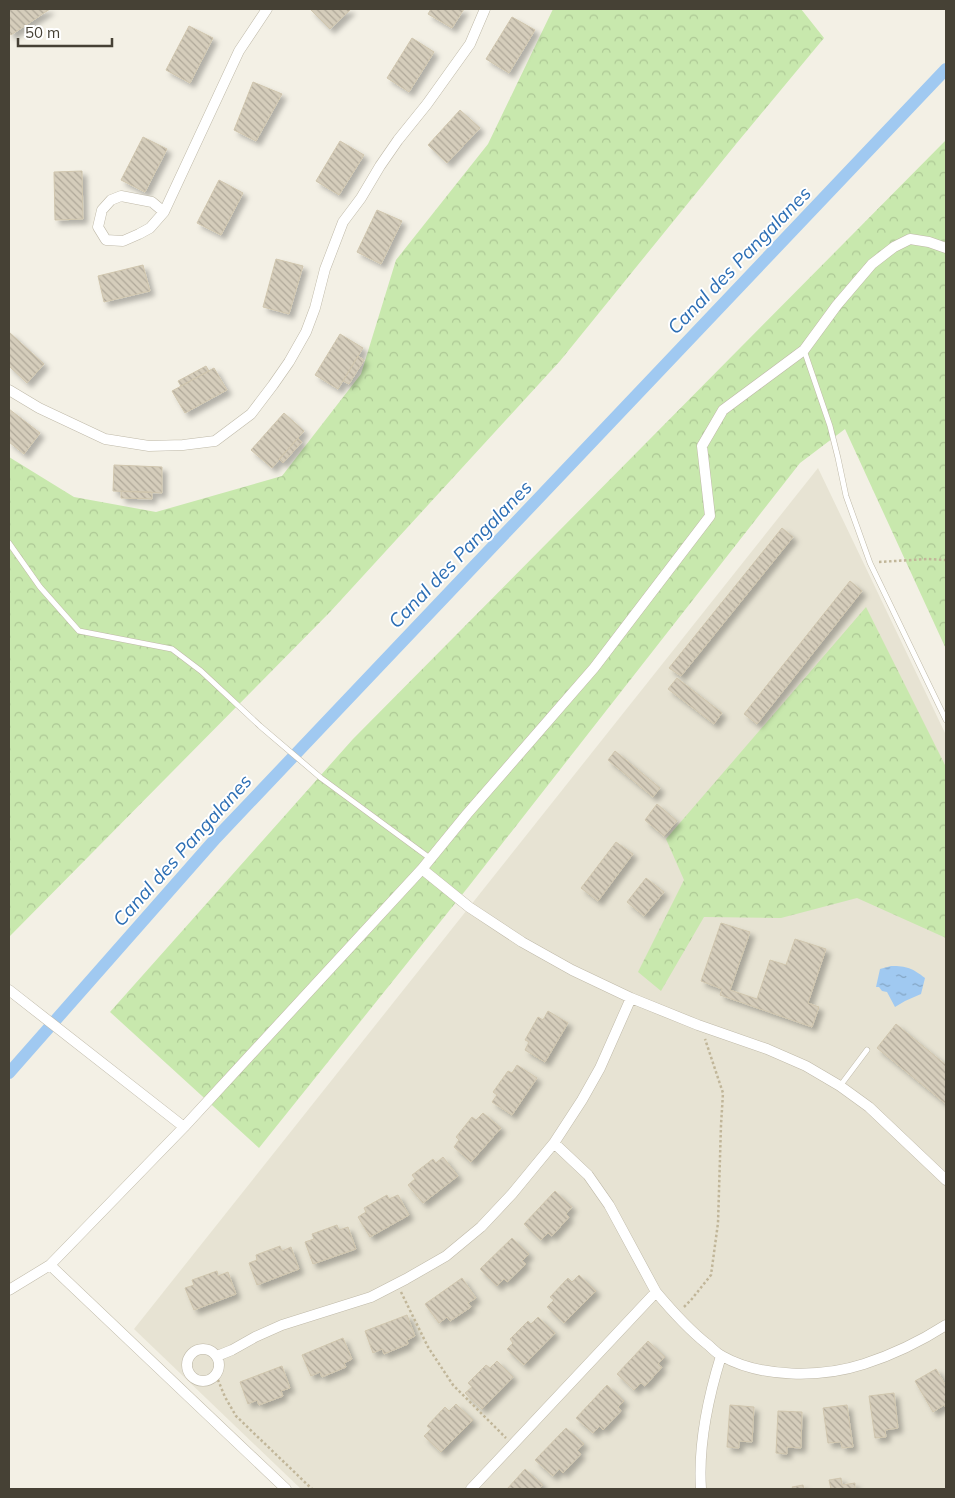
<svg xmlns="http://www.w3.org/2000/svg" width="955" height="1498" font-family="Mulish,sans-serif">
  <defs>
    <pattern id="forest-crowns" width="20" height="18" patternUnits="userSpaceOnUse" patternTransform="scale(1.25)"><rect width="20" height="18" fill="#c8e8ad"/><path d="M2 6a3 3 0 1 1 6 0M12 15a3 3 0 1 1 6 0" fill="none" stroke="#adc895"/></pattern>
    <pattern id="water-ripples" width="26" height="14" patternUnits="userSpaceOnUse" patternTransform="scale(1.25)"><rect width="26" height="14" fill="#a0c9f1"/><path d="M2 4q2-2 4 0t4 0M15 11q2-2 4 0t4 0" fill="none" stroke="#84a5c4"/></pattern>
    <pattern id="building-back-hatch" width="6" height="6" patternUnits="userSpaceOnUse" patternTransform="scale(1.25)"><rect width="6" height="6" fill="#d5cdbb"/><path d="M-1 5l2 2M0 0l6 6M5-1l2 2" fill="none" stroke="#afa899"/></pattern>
    <filter id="shadow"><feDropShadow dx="4.5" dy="4.5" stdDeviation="2.5" flood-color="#0004"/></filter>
  </defs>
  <rect width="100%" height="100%" fill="#f3f0e5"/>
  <!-- residential -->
  <path fill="#e7e3d3" d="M818,468l128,267v754h-645l-167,-160z"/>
  <!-- forest -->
  <path fill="url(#forest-crowns)" d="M553,9h248l23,29 -88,106 -176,217 -230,251 -321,325v-480l65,40 82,15 126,-36 79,-102 35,-114 92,-116z
    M946,140v509l-101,-220 -45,34 -331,423 -210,262 -149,-136 243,-273z
    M866,607l80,160v171l-89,-40 -76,20 -77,-1 -43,74 -23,-19 46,-92 -18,-41z"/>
  <!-- water -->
  <path fill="url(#water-ripples)" d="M891,966c16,0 21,2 34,12l-4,16 -16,7 -10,6 -8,-15 -5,-1 -3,-4h-3l4,-18z"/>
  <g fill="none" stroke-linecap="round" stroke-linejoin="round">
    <!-- canal -->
    <path stroke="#a0c9f1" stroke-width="12" d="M9,1073l207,-235 730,-769"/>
  </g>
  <!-- building -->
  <path fill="url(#building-back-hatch)" stroke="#d0c6ae" filter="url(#shadow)" d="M9,9h41l-39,26 -2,-4z
    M310,9h41l-21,20z
    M431,9h33l-12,19 -24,-14z
    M512,17l23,13 -26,43 -23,-14z
    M189,26l24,12 -23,45 -24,-13z
    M412,38l22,14 -25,40 -22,-14z
    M253,82l29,12 -26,47 -22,-11z
    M460,110l20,18 -33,35 -19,-18z
    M143,137l24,12 -22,43 -24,-12z
    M340,141l24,14 -25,40 -23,-14z
    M82,171l1,48 -28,1 -1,-48z
    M219,180l24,13 -22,42 -24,-12z
    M377,210l25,11 -21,43 -24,-12z
    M276,259l27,7 -14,48 -26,-7z
    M143,265l7,26 -46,11 -6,-26z
    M9,332l35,32 -17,19 -18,-17z
    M340,334l23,14 -25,41 -23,-14z
    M358,356l6,4 -15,24 -6,-3z
    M206,366l3,5 -28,15 -3,-5z
    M214,368l13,22 -42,23 -13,-22z
    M9,409l31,24 -16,21 -15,-12z
    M284,413l20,18 -32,37 -21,-18z
    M298,438l4,4 -19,21 -4,-4z
    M114,465l48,2v26l-49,-2z
    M121,491l31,1v7l-31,-1z
    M782,528l11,9 -112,139 -12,-8z
    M850,581l12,10 -105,133 -13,-10z
    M677,678l45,35 -8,11 -46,-35z
    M615,751l45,37 -7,9 -45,-37z
    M657,804l20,17 -13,15 -19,-16z
    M616,842l17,12 -35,47 -17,-13z
    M646,878l18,14 -20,24 -17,-14z
    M721,923l29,9 -20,58 27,9 13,-39 16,5 9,-26 31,10 -18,54 11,4 -7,20 -92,-32 2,-6 -21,-8z
    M548,1011l20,12 -23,39 -20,-12 4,-8 -4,-2 13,-23 5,3z
    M896,1024l50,41v39l-69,-56z
    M517,1065l20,13 -25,37 -20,-13 5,-7 -4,-3 15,-21 4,2z
    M483,1113l18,15 -30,34 -17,-15 5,-7 -3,-3 16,-20 4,3z
    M443,1157l15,19 -35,27 -15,-18 7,-6 -3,-4 21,-16 3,4z
    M555,1191l17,16 -6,7 3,3 -17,19 -4,-3 -7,7 -17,-16z
    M387,1195l2,4 9,-4 11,20 -39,22 -12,-20 8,-5 -2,-4z
    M337,1225l2,5 9,-3 8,22 -43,15 -8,-22 9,-3 -2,-5z
    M512,1238l17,16 -7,7 4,3 -19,18 -3,-3 -7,7 -17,-17z
    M280,1246l2,5 9,-4 8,22 -42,16 -8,-22 8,-3 -1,-5z
    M217,1271l1,5 10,-4 8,22 -42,16 -9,-22 9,-3 -2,-5z
    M579,1275l17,16 -32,32 -17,-16 7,-7 -4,-3 18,-19 4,4z
    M462,1278l14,20 -8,5 3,4 -21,14 -3,-4 -8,6 -14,-19z
    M407,1315l8,21 -8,4 1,4 -24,10 -2,-5 -9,4 -8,-22z
    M538,1317l17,16 -31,32 -17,-16 6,-6 -3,-4 18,-18 3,3z
    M343,1338l9,21 -8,4 2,4 -24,10 -2,-5 -9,4 -9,-21z
    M648,1341l17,16 -7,7 4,3 -17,19 -4,-3 -7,7 -17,-16z
    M497,1361l16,16 -31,32 -17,-16 7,-6 -4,-4 18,-18 4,3z
    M282,1366l8,22 -9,3 2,5 -24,9 -2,-5 -9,4 -8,-22z
    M936,1369l10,17v22l-2,-3 -11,7 -18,-31z
    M607,1385l17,16 -6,6 3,4 -18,19 -3,-4 -7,7 -17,-15z
    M894,1393l4,35 -13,2 1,7 -11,1 -6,-42z
    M456,1404l17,16 -32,32 -17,-16 7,-7 -4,-3 18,-19 4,4z
    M730,1405l24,2 -2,35 -13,-1v7l-12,-1z
    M847,1405l6,42 -11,1 -1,-6 -13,1 -5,-35z
    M778,1411l24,1 -1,36 -14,-1v7l-11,-1z
    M566,1428l18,16 -7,6 4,4 -18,19 -4,-4 -6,7 -18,-16z
    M525,1469l18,16 -4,4h-32z
    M841,1478l1,7 13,-2v6h-24l-2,-9z
    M803,1485l1,4h-11l-1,-2z"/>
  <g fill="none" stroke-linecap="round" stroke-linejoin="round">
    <defs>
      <path id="lane" d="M804,350l26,76 8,32 8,38 24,67 76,157
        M9,543l31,44 39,44 93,18 29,22 59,55 61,52 110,81
        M840,1086l27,-36"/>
      <path id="street" d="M164,212l-12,-10 -31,-6 -10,4 -9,10 -4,17 8,13 17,1 16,-7 11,-6 14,-16 75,-161 28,-42
        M946,248l-17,-6 -19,-3 -16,8 -22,17 -35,41 -33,45 -81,60 -21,36 8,70 -116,152 -127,146 -45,55 47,38 53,35 50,28 59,28 67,27 69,24 39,17 34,20 29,21 77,73
        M9,390l30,18 66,31 44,7 34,-1 32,-4 36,-27 22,-29 16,-23 17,-30 9,-24 10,-39 18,-47 18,-24 19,-32 18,-26 29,-36 43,-60 15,-35
        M9,990l175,137
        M554,1143l28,-43 18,-32 31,-70
        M9,1290l41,-25
        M187 1365a16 16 0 1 1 32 0a16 16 0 1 1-32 0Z
        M217,1356l15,-6 23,-13 27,-12 89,-28 35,-18 40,-23 35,-29 31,-33 42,-51 34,32 21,30 47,87
        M286,1489l-236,-224 134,-138 238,-258
        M471,1489l185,-197c16,19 32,37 51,52 5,4 9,9 15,12 39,22 99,22 142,8 28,-9 57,-23 82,-39
        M701,1489c-3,-44 7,-91 20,-133"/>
    </defs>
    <!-- lane casing -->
    <use href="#lane" stroke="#bfb9a8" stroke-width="6"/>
    <!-- street casing -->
    <use href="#street" stroke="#bfb9a8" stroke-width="11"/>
    <!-- path -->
    <path stroke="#c1b699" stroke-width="2.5" stroke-dasharray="2.5 2.5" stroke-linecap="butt" d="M879,562l48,-3 19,1
      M401,1292l27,55 25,38 53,53
      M684,1307l7,-7 20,-25 7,-52 3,-98 2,-32 -18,-54
      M216,1375l9,22 11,19 76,73"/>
    <!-- lane -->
    <use href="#lane" stroke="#fff" stroke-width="5"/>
    <!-- street -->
    <use href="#street" stroke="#fff" stroke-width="10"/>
  </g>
  <g text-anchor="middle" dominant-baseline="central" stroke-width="4" stroke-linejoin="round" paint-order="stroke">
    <!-- water labels -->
    <g font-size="19" font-style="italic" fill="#2c6eb4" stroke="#fff">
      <text transform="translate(739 260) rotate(-46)">Canal des Pangalanes</text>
      <text transform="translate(460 554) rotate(-46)">Canal des Pangalanes</text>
      <text transform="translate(182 850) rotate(-48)">Canal des Pangalanes</text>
    </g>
  </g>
  <!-- border -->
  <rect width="955" height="1498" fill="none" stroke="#464135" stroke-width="20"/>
  <!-- scale -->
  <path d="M18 38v8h94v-8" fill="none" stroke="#464135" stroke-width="2.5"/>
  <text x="25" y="38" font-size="15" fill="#464135" stroke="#ffffff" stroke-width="4" paint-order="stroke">50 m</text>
</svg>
